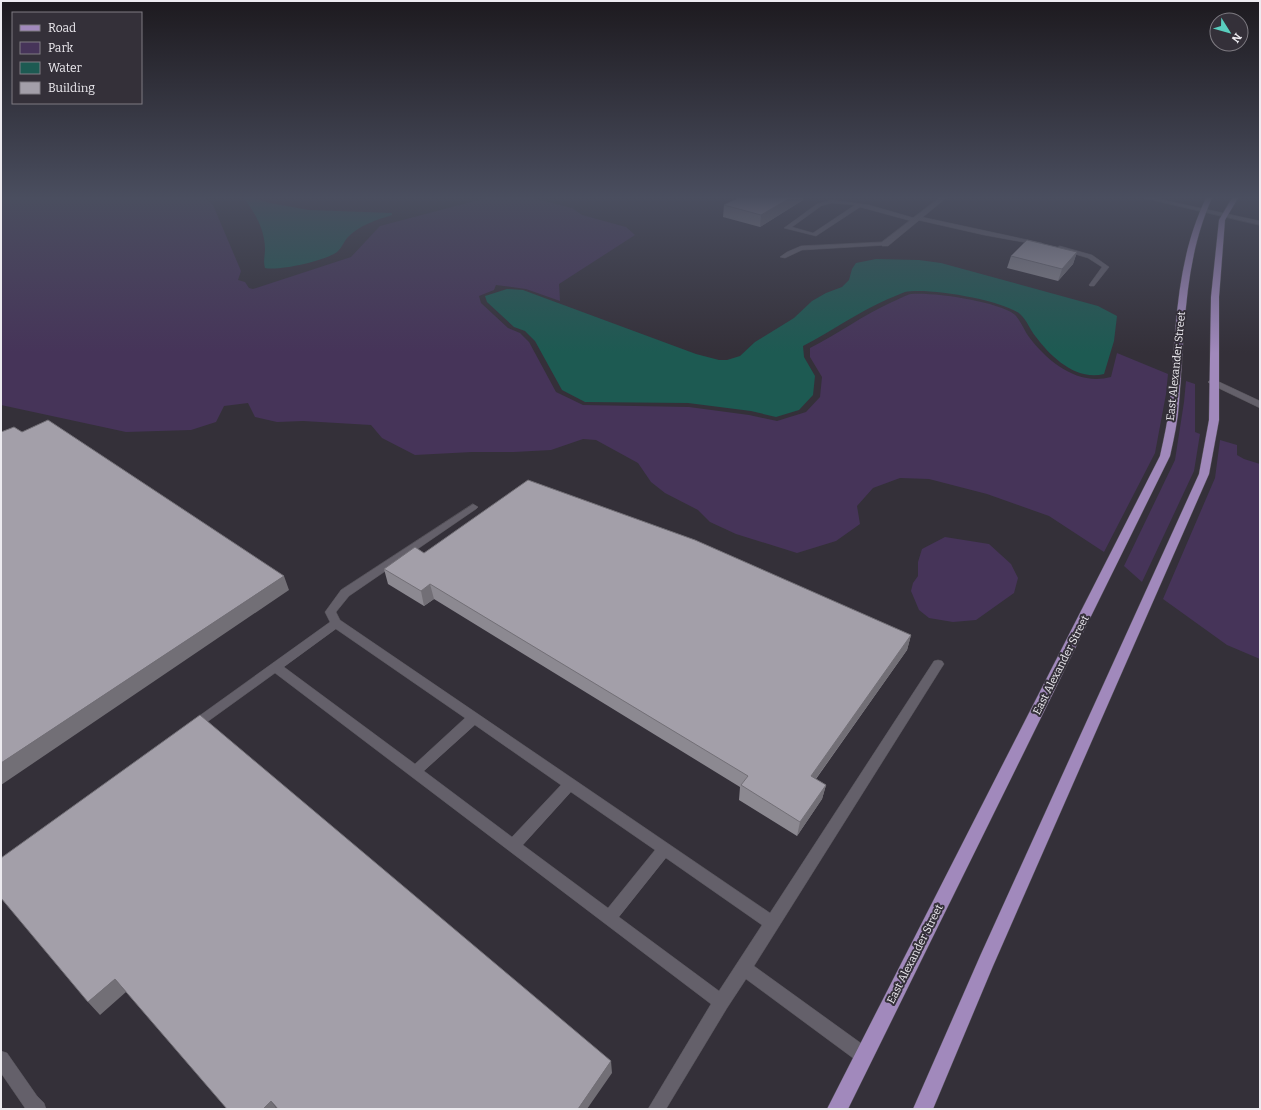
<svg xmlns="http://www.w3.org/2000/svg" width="1261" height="1110" font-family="Bitter,serif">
  <rect width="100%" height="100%" fill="#343039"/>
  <!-- green -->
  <path fill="#463459" d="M1,198h204l8,7 28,66 -3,9 7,2 4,6 4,1 98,-32 29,-31 106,-28h46l40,10 10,7 44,12 9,8 -76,49 1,17 -34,-12 -30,-4 -2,5 -15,6 2,7 27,25 12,5 9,9 27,50 27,13 106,2 60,8 28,6 29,-9 14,-15 2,-20 -12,-20v-9c28,-14 53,-33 82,-46 6,-2 13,-7 19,-8 22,-2 85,7 103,20 6,5 10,16 15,23 19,25 49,49 82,40l6,-24 51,21 -2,20 -11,59 -51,99 -55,-36 -62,-22 -58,-15 -29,-1 -27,10 -16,18 3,18 -24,17 -39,12 -61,-19 -26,-12 -12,-12 -33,-17 -14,-11 -13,-19 -42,-23 -13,-1 -32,11 -37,2h-42l-57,3 -33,-17 -11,-13 -68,-4 -26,1 -22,-5 -7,-14 -24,3 -8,16 -25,8 -65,2 -125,-27z
    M1186,381l9,3v48l5,2 -6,37 -52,111 -18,-16 51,-106 9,-58z
    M1220,440l17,5v10l7,4 16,5v195l-33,-14 -64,-46 52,-121z
    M945,537l44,7 22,20 7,14 -4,15 -38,27 -23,2 -24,-4 -10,-8 -8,-19 2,-8 5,-7v-14l4,-13z"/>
  <!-- water -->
  <path fill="#1d5a52" d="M244,198h9l17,5 39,7 83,3v2c-16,5 -32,10 -44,22 -4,4 -6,11 -11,15 -12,9 -58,19 -72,16 -2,-7 0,-12 0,-19 0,-19 -10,-36 -21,-51z
    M876,259l43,1 22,3 157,43 19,10 -3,25 -10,33c-28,7 -53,-17 -68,-37 -6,-7 -9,-17 -16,-23 -17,-14 -93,-27 -115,-22 -6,2 -11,5 -17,7 -30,13 -56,32 -85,47l1,11 11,19 -2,19 -14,15 -23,7 -25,-6 -63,-8 -103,-1 -23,-12 -27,-49 -10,-10 -11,-4 -27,-25 -2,-6 22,-7 16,1 173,64 23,6h8l13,-4 15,-14 39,-24 18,-17 14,-8 16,-6 7,-7 3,-11 4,-6z"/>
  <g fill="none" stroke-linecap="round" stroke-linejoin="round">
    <defs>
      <path id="lane" d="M832,200l37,5 45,13 3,-2 125,27 -3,2 -55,-10 -66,-15 -3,2 -55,-15 -44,29 -32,-8 33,-24zM832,203l23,2 -42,28 -21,-6 29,-21z
        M885,242l2,1v2l-85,5 -17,8 -5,-1 7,-5 14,-6z
        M1060,246l32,9 17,12 -15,19h-4l-1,-1 13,-18 -14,-9 -30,-9v-2z
        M473,504l5,3 -2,2 -127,87 -13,16 4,8 430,293 164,-252 4,-1 4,1 2,3 -2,3 -188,299 115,83 2,6 -2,6 -6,2 -6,-2 -111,-82 -19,29 -61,101h-18l63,-105 -436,-331 -79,57 -4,2 -4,-2 -2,-3 2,-3 142,-102 -5,-10 16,-22zM336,629l129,89 -50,46 -131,-97zM475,725l86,60 -49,52 -88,-66zM571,792l84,58 -47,58 -85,-63zM666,858l96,67 -43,66 -100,-74z
        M1,1051l6,2 30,43 7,7 2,6 -21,-1 -24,-35z"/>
      <path id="street" d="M939,198h7l-58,48h-6v-4z
        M1144,198h10l106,23v4z
        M1213,379l47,22v7l-50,-24 -2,-2 2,-2z"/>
      <path id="primary" d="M1206,198h6c-29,64 -27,135 -33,204 -1,18 -5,36 -9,54l-322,653h-21l333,-653c4,-18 8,-36 10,-54 6,-69 5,-140 36,-204z
        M1232,198h6l-13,22 -6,77v123l-10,54 -216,492 -60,143h-20l68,-155 218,-480 10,-54 2,-123 8,-77z"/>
    </defs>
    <!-- lane casing -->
    <use href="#lane" stroke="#524f56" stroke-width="1"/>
    <!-- street casing -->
    <use href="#street" stroke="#524f56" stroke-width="1"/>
    <!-- primary casing -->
    <use href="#primary" stroke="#524f56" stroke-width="1"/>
    <!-- lane -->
    <use href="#lane" fill="#64606a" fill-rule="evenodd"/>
    <!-- street -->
    <use href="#street" fill="#64606a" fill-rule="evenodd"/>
    <!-- primary -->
    <use href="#primary" fill="#a189bc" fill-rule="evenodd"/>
  </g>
  <!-- wall -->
  <path fill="#8c8991" d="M803,200l-43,27 -37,-10 1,-12z
    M1077,252l-4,12 -15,17 -51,-13 4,-12z
    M424,553l487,82 -4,15 -91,129 10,6 -4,14 -25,37 -58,-36 1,-13 -306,-188 -10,7 -36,-22 -4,-15z"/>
  <!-- shaded-wall -->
  <path fill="#726f76" d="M790,198h13v2l-43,27 1,-12z
    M1077,252l-4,12 -15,17 4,-12z
    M284,576l5,14 -288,195v-22z
    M430,584l4,15 -10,7 -3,-15z
    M911,635l-4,15 -100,141 4,-15z
    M826,785l-4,14 -25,37 3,-14z
    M115,979l11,13 -26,23 -12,-13z
    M611,1061l1,12 -25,36h-9z
    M271,1101l6,8h-14z"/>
  <!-- building -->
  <path fill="#a39fa9" stroke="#726f76" d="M738,198h52l-29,17 -37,-10z
    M1027,240l50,12 -15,17 -51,-13z
    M48,420l236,156 -283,187v-331l13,-5 8,5z
    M528,480l167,60 216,95 -100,141 15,9 -26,37 -59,-37 7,-9 -318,-192 -9,7 -37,-22 31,-22 9,6z
    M200,715l411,346 -33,48h-300l-7,-8 -8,8h-36l-112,-130 -27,23 -87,-104v-40z"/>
  <!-- sky -->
  <linearGradient id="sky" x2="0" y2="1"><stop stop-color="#1d1a1f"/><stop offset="0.56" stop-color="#4a4e5f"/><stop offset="1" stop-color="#4a4e5f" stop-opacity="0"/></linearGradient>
  <rect width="1261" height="353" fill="url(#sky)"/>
  <g text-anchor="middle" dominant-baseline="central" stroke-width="4" stroke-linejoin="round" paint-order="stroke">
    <!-- street labels -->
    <g font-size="11" fill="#edebf0" stroke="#343039">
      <text transform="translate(1176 366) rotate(-84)">East Alexander Street</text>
      <text transform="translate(1061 665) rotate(-63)">East Alexander Street</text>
      <text transform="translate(915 954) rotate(-63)">East Alexander Street</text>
    </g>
  </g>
  <!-- border -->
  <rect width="1261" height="1110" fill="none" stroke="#edebf0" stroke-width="4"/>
  <!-- legend -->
  <rect x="12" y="12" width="130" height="92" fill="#343039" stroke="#7e7b82"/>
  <rect x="20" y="25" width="20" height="6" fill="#a189bc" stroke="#7e7b82"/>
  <text x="48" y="32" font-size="12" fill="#edebf0">Road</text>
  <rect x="20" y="42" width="20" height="12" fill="#463459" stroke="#7e7b82"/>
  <text x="48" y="52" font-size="12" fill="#edebf0">Park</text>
  <rect x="20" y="62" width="20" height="12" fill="#1d5a52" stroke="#7e7b82"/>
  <text x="48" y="72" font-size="12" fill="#edebf0">Water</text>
  <rect x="20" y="82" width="20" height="12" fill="#a39fa9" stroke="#7e7b82"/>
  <text x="48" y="92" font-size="12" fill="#edebf0">Building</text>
  <!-- north arrow -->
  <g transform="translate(1229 32) rotate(127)"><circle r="19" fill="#343039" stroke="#7e7b82"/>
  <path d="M0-3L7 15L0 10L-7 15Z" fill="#59cebe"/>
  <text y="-6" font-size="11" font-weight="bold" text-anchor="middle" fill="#edebf0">N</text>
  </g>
</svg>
